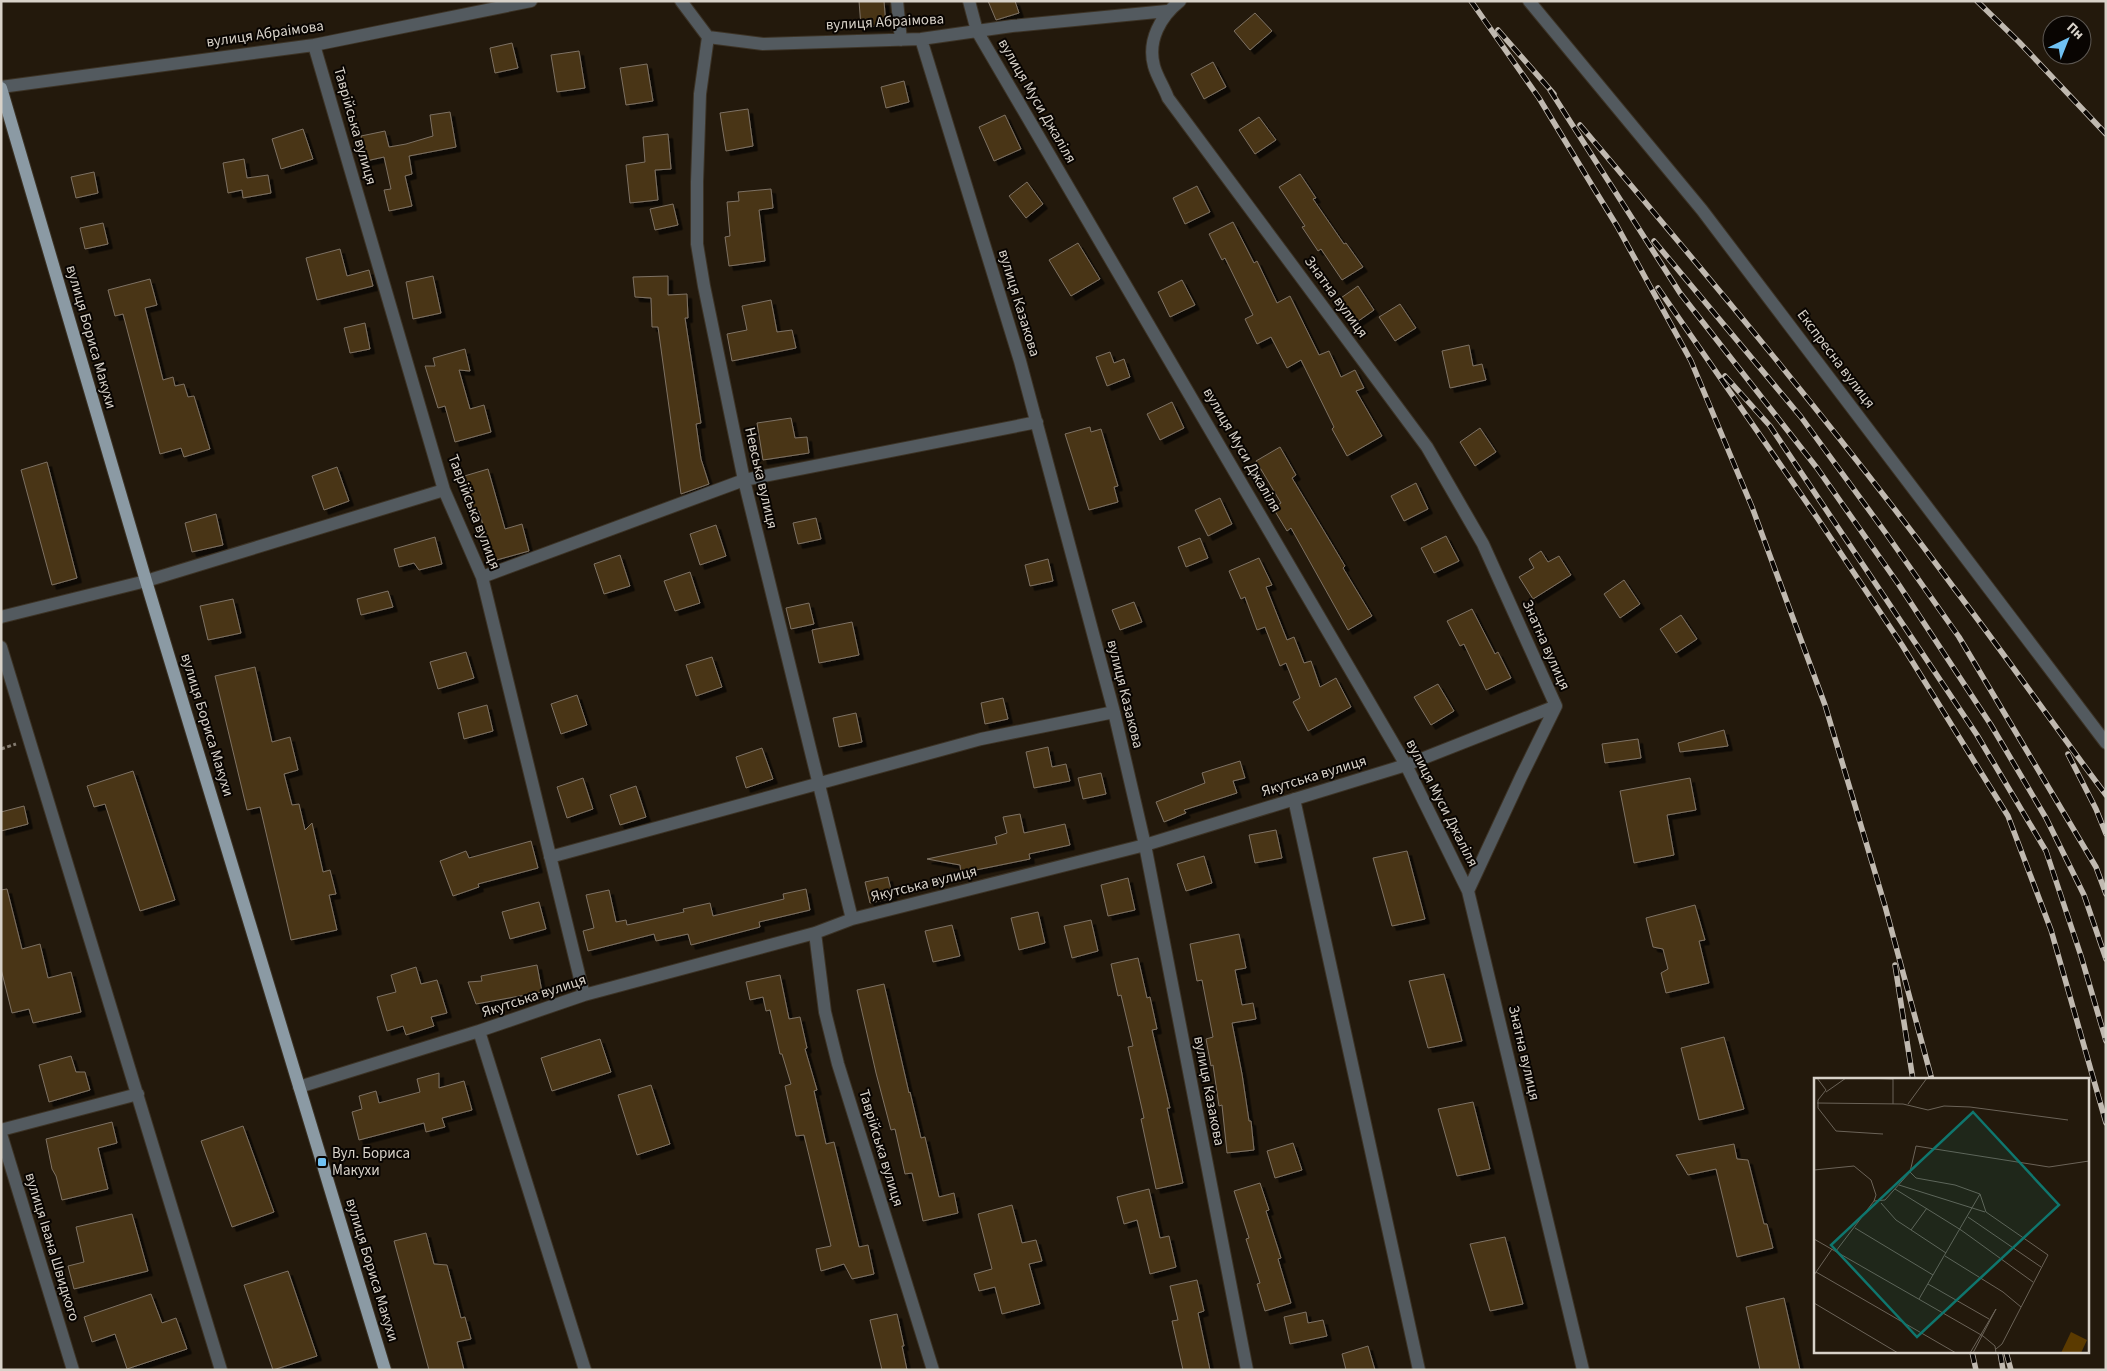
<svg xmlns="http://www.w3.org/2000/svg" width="2107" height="1371" font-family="'Source Sans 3',sans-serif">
  <defs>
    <filter id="shadow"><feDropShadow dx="4.5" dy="4.5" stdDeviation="0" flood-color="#0009"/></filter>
  </defs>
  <rect width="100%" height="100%" fill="#23190c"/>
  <!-- building -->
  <path fill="#483419" stroke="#7e7263" filter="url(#shadow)" d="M859,1h25l2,25 -25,1z
    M988,1h27l4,12 -23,7z
    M1255,13l17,18 -22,19 -16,-19z
    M512,43l6,25 -23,5 -5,-25z
    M579,51l6,37 -28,4 -6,-37z
    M1213,62l13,25 -22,12 -13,-25z
    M647,64l6,37 -27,4 -6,-37z
    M904,81l5,21 -23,6 -5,-21z
    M748,109l5,37 -27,5 -6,-38z
    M450,112l6,35 -47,9 3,18 -7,2 7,30 -23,5 -5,-21 7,-1 -7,-32 -18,4 -5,-25 24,-5 4,16 17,-3 27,-8 -3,-21z
    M1005,115l16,34 -27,12 -15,-34z
    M1259,117l17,23 -21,14 -16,-24z
    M303,129l10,30 -32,10 -9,-30z
    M668,134l3,35 -16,1 3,30 -28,3 -4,-38 19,-3 -2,-25z
    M244,159l3,19 21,-3 3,18 -28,5 -1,-8 -14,3 -5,-30z
    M94,172l4,21 -22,5 -5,-21z
    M1300,174l16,24 -3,1 31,45 2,-1 17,24 -21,13 -21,-31 -3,2 -16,-24 3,-1 -26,-39z
    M1027,182l16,22 -17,14 -17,-22z
    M1197,186l13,26 -25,12 -12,-26z
    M771,189l2,19 -14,2 6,51 -36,5 -4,-29 5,-1 -3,-34 12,-1 -1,-9z
    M673,204l5,21 -23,5 -5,-21z
    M1233,222l21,41 3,-2 20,42 13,-7 29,59 10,-4 12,26 14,-7 9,18 -8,3 26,45 -35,20 -15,-27 2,-2 -33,-67 -14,8 -16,-31 -14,7 -12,-25 8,-4 -28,-57 -3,2 -13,-26z
    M103,223l5,21 -23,5 -5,-21z
    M1078,243l22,36 -29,17 -22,-36z
    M340,249l7,27 22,-6 4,16 -56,14 -11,-42z
    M433,276l8,37 -28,6 -7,-37z
    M668,276v19l19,-1 1,24h-3l16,105 -5,1 5,35 8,25 -28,10 -23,-167h-6l-1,-29 -16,-1 -2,-20z
    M150,279l7,26 -12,3 18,72 10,-3 2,9 9,-2 4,13 6,-1 16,53 -26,8 -3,-9 -21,6 -37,-140 -8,2 -7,-26z
    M1182,280l13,25 -25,12 -12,-25z
    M1358,286l16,24 -20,14 -16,-24z
    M771,300l6,32 15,-2 4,18 -64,13 -5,-27 20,-4 -5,-24z
    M1400,304l16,24 -21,13 -16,-24z
    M365,323l5,26 -20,4 -6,-25z
    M1469,345l4,21 9,-2 4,16 -36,8 -8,-37z
    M465,349l5,22 -11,-1 11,39 14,-4 7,27 -36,10 -10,-36 -7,2 -13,-42h10l-2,-8z
    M1110,352l4,11 10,-4 6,18 -23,9 -11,-29z
    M1172,402l12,26 -24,12 -13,-26z
    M791,418l4,20 12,-1 2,16 -46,7 -6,-37z
    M1090,427l1,5 10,-3 17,57 -4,1 4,15 -29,8 -24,-76z
    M1480,428l16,24 -21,14 -15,-24z
    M1280,447l16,28 -4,3 53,88 -2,2 29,48 -24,14 -57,-102 -4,3 -14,-23 8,-5 -25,-42z
    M47,462l30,116 -25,7 -31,-115z
    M337,467l12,34 -25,9 -12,-34z
    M488,469l17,60 17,-5 7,27 -36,10 -14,-50 -7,2 -11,-36z
    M1416,483l12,26 -24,12 -13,-25z
    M1220,498l12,26 -24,12 -13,-26z
    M216,514l7,31 -31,7 -7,-29z
    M816,518l5,21 -23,5 -5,-21z
    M716,525l10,31 -26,9 -10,-31z
    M1446,536l13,25 -25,12 -13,-25z
    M435,537l7,27 -23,6 -5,-7 -15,4 -5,-18z
    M1200,538l8,20 -22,9 -8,-20z
    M1541,551l7,11 11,-6 12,19 -38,24 -14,-22 15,-9 -5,-9z
    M620,555l10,31 -26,8 -10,-30z
    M1259,558l13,27 -6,2 21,53 7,-3 10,26 7,-2 9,26 16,-9 15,29 -43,24 -15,-29 7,-4 -14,-35 -6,3 -15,-39 -8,3 -12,-33 -4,2 -12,-28z
    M1048,559l5,22 -23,5 -5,-21z
    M690,572l10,31 -25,8 -11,-30z
    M1624,580l16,24 -20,14 -16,-24z
    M388,591l5,16 -32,8 -4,-16z
    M233,599l8,34 -33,7 -8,-34z
    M1134,602l8,20 -22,8 -8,-20z
    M809,603l5,21 -23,5 -5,-21z
    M1472,609l23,45 3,-2 13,26 -25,12 -22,-46 -4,2 -13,-25z
    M1681,615l16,24 -21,14 -16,-24z
    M852,622l7,33 -40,8 -7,-33z
    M466,652l8,26 -36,11 -8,-27z
    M712,657l10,30 -26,9 -10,-31z
    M255,667l17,75 18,-5 8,33 -14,4 8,31 7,-1 6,26 7,-7 11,49 7,-2 6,24 -7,1 8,35 -46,10 -31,-133 -13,3 -32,-134z
    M1438,684l16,27 -23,14 -17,-28z
    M577,695l10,30 -26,9 -10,-30z
    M1003,698l5,21 -23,5 -4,-21z
    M487,705l6,26 -29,8 -6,-26z
    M856,713l6,29 -23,5 -6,-29z
    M1724,730l4,16 -48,6 -2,-9z
    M1638,739l3,19 -36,5 -3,-19z
    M1048,747l4,20 14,-3 4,17 -36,7 -8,-36z
    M762,748l11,31 -27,9 -10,-31z
    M1240,761l5,17 -12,3 4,12 -53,17 2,3 -22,9 -8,-20 49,-19 -3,-10z
    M133,771l42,129 -35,11 -35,-107 -11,3 -7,-21z
    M1101,773l5,21 -23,5 -5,-21z
    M583,778l10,31 -26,9 -10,-31z
    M1690,778l6,32 -29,5 7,40 -40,8 -14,-72z
    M636,786l10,31 -26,8 -10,-30z
    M24,806l4,18 -27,7v-19z
    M1020,814l4,19 41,-9 5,21 -41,9 1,5 -69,14 -1,-8 -33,-6 70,-15 -2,-7 12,-4 -4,-16z
    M1276,830l6,28 -27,5 -6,-28z
    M531,841l7,27 -60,16 1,3 -26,9 -13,-35 26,-10 3,7z
    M1407,851l18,68 -33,7 -19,-68z
    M1204,856l8,27 -26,8 -9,-27z
    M888,877l5,21 -23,5 -5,-21z
    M1128,878l7,32 -27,6 -7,-31z
    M7,889l15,60 18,-5 8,34 23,-6 10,40 -48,11 -4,-14 -17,4 -11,-44v-79z
    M806,889l4,21 -51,12 1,5 -69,18 -3,-11 -32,7 -2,-7 -66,17 -5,-20 11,-3 -8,-33 23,-5 7,32 10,-2 1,5 57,-13 -1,-3 27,-6 3,13 71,-17 -1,-5z
    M539,902l7,27 -36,10 -8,-27z
    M1695,905l10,35 -6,1 10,42 -43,10 -5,-20 7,-4 -5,-20 -10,-2 -7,-29z
    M1038,912l7,31 -26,7 -8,-32z
    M1091,920l7,31 -26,7 -8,-32z
    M952,925l8,31 -27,6 -8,-31z
    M1239,934l7,34 -11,2 7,35 11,-2 3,16 -24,4 10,51 7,47h2l3,29 -27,3 -5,-48 -3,1 -6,-41 -2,1 -5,-27 7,-2 -11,-57 -5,1 -7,-37z
    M1138,958l9,40 3,-1 7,32 -5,1 18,78h-3l16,75 -27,6 -15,-70 3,-1 -16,-71 5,-1 -12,-51 -3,1 -7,-32z
    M537,965l5,27 -66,12 -8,-22 14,-1 -1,-5z
    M416,967l5,17 16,-4 10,33 -16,4 3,9 -28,9 -3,-9 -16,5 -10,-34 19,-5 -5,-17z
    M1444,974l18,67 -34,7 -19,-67z
    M780,975l9,44 11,-2 7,31 -2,1 12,41 -3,1 12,53 8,-2 25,105 9,-2 6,29 -22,5 -8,-15 -23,7 -5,-22 15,-3 -27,-111 -8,1 -11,-50 6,-2 -9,-30h-2l-10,-44 -4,1 -3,-14 -13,3 -4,-18z
    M884,984l25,109 1,-1 11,46 4,-1 14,60 15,-4 4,20 -35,8 -11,-48 -7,1 -10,-45 -4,1 -15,-57 -19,-83z
    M1724,1037l20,72 -45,11 -18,-72z
    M600,1039l11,33 -59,19 -11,-33z
    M71,1056l5,16h9l5,18 -41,12 -10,-37z
    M439,1073v15l25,-7 8,29 -30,8 3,9 -19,5 -2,-9 -65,17 -7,-28 10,-3 -3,-13 17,-5 3,12 41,-11 -3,-13z
    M651,1085l19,59 -33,11 -19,-60z
    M1473,1102l17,67 -33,7 -19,-67z
    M112,1122l5,21 -19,5 10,41 -46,11 -6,-24 -4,-7 -6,-30z
    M243,1126l31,86 -42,15 -31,-86z
    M1293,1143l9,27 -27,8 -8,-27z
    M1734,1144l3,15 11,1 16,64h3l6,24 -36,9 -21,-88 -28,6 -12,-20z
    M1260,1183l9,27 -3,1 15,47 -3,1 13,44 -26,8 -8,-27 3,-1 -14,-44 3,-1 -15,-47z
    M1149,1189l11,49 9,-2 7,31 -26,7 -13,-54 -13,4 -7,-27z
    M1012,1205l10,38 14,-3 6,21 -13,3 11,40 -38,10 -7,-27 -16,4 -5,-17 18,-5 -14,-55z
    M132,1214l16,57 -74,18 -6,-23 16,-4 -8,-35z
    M426,1233l8,31 13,1 14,53 4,-1 6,22 -14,3 7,28h-35l-35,-129z
    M1505,1237l18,67 -33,7 -20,-67z
    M288,1271l29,85 -44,14 -29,-85z
    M1197,1280l7,31 -6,2 12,57h-27l-11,-49 6,-1 -8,-34z
    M151,1294l11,29 14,-5 11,31 -60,20 -12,-35 -23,8 -8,-25z
    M1784,1298l16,72h-40l-14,-63z
    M1306,1312l2,11 15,-3 4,16 -37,8 -6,-27z
    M897,1314l7,32h-2l5,24h-25l-12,-50z
    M1368,1346l7,24h-29l-4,-16z"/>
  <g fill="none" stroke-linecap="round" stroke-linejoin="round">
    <defs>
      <path id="minor" d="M681,1l27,36 55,7 158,-5 91,-13 155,-15
        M897,1l4,39
        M969,1l8,30 429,734 62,126
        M1180,1c-19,15 -33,39 -26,65 3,11 10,21 14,32l259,349 56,97 73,162 -35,71 -53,114 115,479
        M1529,1l173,209 404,533
        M708,37l-8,57 -3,88v62l7,42 40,194 108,439
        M921,39l99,322 94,351 31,133 102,525
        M314,45l130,445 38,87 102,418
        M1,87l313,-42 217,-44
        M482,577l262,-97 293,-58
        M1,617l145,-36 298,-91
        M1,647l220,723
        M1294,799l125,571
        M550,857l431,-118 133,-27
        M815,933l10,79 13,52 95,306
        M479,1031l106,339
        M299,1087l180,-56 105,-36 231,-62 37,-14 293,-74 261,-80 150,-59
        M1,1130l137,-36
        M1,1134l72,236"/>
      <path id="major" d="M1,88l145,493 239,789"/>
    </defs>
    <!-- minor casing -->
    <use href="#minor" stroke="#3c3326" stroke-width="14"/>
    <!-- major casing -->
    <use href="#major" stroke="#3c3326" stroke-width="14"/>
    <!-- path -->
    <path stroke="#81796e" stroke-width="3" stroke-dasharray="4 2.5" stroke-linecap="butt" d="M1,749l15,-5"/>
    <!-- minor -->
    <use href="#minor" stroke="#535a5f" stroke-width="12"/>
    <!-- major -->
    <use href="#major" stroke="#8b9aa4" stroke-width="12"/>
    <defs>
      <path id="rail" d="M1471,1l68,97 54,89 24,39 74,135 61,146 73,198 60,201 47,174
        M1977,1l42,41 87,92
        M1498,30l56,64
        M1550,90l130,203 137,175 82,117 92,140 55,93 38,77 22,64
        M1580,125c128,151 256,303 374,463 52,68 101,139 152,207
        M1654,241l147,176 84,115 74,105 137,230 10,27
        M1658,288l160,231 84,126 106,171 43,114 55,193
        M1725,376l45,50 207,309 69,116 35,105 25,85
        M2068,754l28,55 10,25
        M1895,965l18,115
        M1972,1352l4,18
        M2000,1352l3,18
        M2006,1352l5,18"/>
    </defs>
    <!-- rail casing -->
    <use href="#rail" stroke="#c0b9b0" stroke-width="5.5"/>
    <!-- rail -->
    <use href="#rail" stroke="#090502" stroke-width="4" stroke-dasharray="11" stroke-linecap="butt"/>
  </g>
  <!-- markers -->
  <rect fill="#70c2f4" stroke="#090502" stroke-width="2" x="317" y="1157" width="10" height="10" rx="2.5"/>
  <g text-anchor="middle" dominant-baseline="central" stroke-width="4" stroke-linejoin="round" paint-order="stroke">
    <!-- street labels -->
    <g font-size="15" fill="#d8d2c9" stroke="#090502">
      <text transform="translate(885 22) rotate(-3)">вулиця Абраімова</text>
      <text transform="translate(265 34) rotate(-8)">вулиця Абраімова</text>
      <text transform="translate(1037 101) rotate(60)">вулиця Муси Джаліля</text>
      <text transform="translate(355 126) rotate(74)">Таврійська вулиця</text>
      <text transform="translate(1336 297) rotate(54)">Знатна вулиця</text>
      <text transform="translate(1019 303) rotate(73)">вулиця Казакова</text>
      <text transform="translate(91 337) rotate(74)">вулиця Бориса Макухи</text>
      <text transform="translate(1836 359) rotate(53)">Експресна вулиця</text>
      <text transform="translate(1242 450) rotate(60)">вулиця Муси Джаліля</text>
      <text transform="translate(761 478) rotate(77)">Невська вулиця</text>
      <text transform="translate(474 512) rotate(69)">Таврійська вулиця</text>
      <text transform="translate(1546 645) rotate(66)">Знатна вулиця</text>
      <text transform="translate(1125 694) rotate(76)">вулиця Казакова</text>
      <text transform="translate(207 725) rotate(73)">вулиця Бориса Макухи</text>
      <text transform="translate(1314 776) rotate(-17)">Якутська вулиця</text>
      <text transform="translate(1442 803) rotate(63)">вулиця Муси Джаліля</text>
      <text transform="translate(924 884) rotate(-14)">Якутська вулиця</text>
      <text transform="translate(534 996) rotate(-18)">Якутська вулиця</text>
      <text transform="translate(1524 1053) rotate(77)">Знатна вулиця</text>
      <text transform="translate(1209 1091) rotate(79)">вулиця Казакова</text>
      <text transform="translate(881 1148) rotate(73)">Таврійська вулиця</text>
      <text transform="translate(52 1247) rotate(73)">вулиця Івана Швидкого</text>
      <text transform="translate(372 1270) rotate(73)">вулиця Бориса Макухи</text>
    </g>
    <!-- poi labels -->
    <g font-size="15" fill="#d8d2c9" stroke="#090502" text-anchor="start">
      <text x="332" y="1153">Вул. Бориса<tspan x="332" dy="17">Макухи</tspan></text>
    </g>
  </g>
  <!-- overview -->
  <g transform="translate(1814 1078)">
    <rect width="275" height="275" fill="#23190c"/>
    <path d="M257,254l16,8 -6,13h-20z" fill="#5b3a00"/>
    <path fill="none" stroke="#6b6358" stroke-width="1" d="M3,0l9,12 -8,10v8l18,23 47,3M51,0l28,1M79,0v26M12,14l20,-14M3,25l86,1 25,6 16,-4 26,1 98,13M94,26l19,-26M0,92l40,-4 17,14 5,15 -2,6 -38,50M96,94l6,6 39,7 25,9 6,18 62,43 -46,89 -6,5M96,94l6,-26 133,21 40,-6M85,107l86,27M81,111l66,41 72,52M60,123l11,-1 25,-28M67,125l15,17 50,33M154,139l73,50M41,150l78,47M97,152l16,-22M0,161l169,97 12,10 1,7M131,178l58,36 18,15M2,194l140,81M0,197l18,-26M114,206l61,35M105,221l61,-105M0,225l84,50M156,275l26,-44 -23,44"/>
    <path fill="#0f766e" fill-opacity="0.15" stroke="#0f766e" stroke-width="2.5" d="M159,34l86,93 -142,132 -86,-92z"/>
    <rect width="275" height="275" fill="none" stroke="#d8d2c9" stroke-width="2.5"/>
  </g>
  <!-- border -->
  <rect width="2107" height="1371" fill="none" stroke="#d8d2c9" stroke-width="5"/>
  <!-- north arrow -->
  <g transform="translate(2067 40) rotate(43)"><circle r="24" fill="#090502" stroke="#5c5752"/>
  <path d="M0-4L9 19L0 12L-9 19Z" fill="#70c2f4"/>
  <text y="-8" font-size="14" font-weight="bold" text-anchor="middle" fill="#d8d2c9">Пн</text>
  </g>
</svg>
